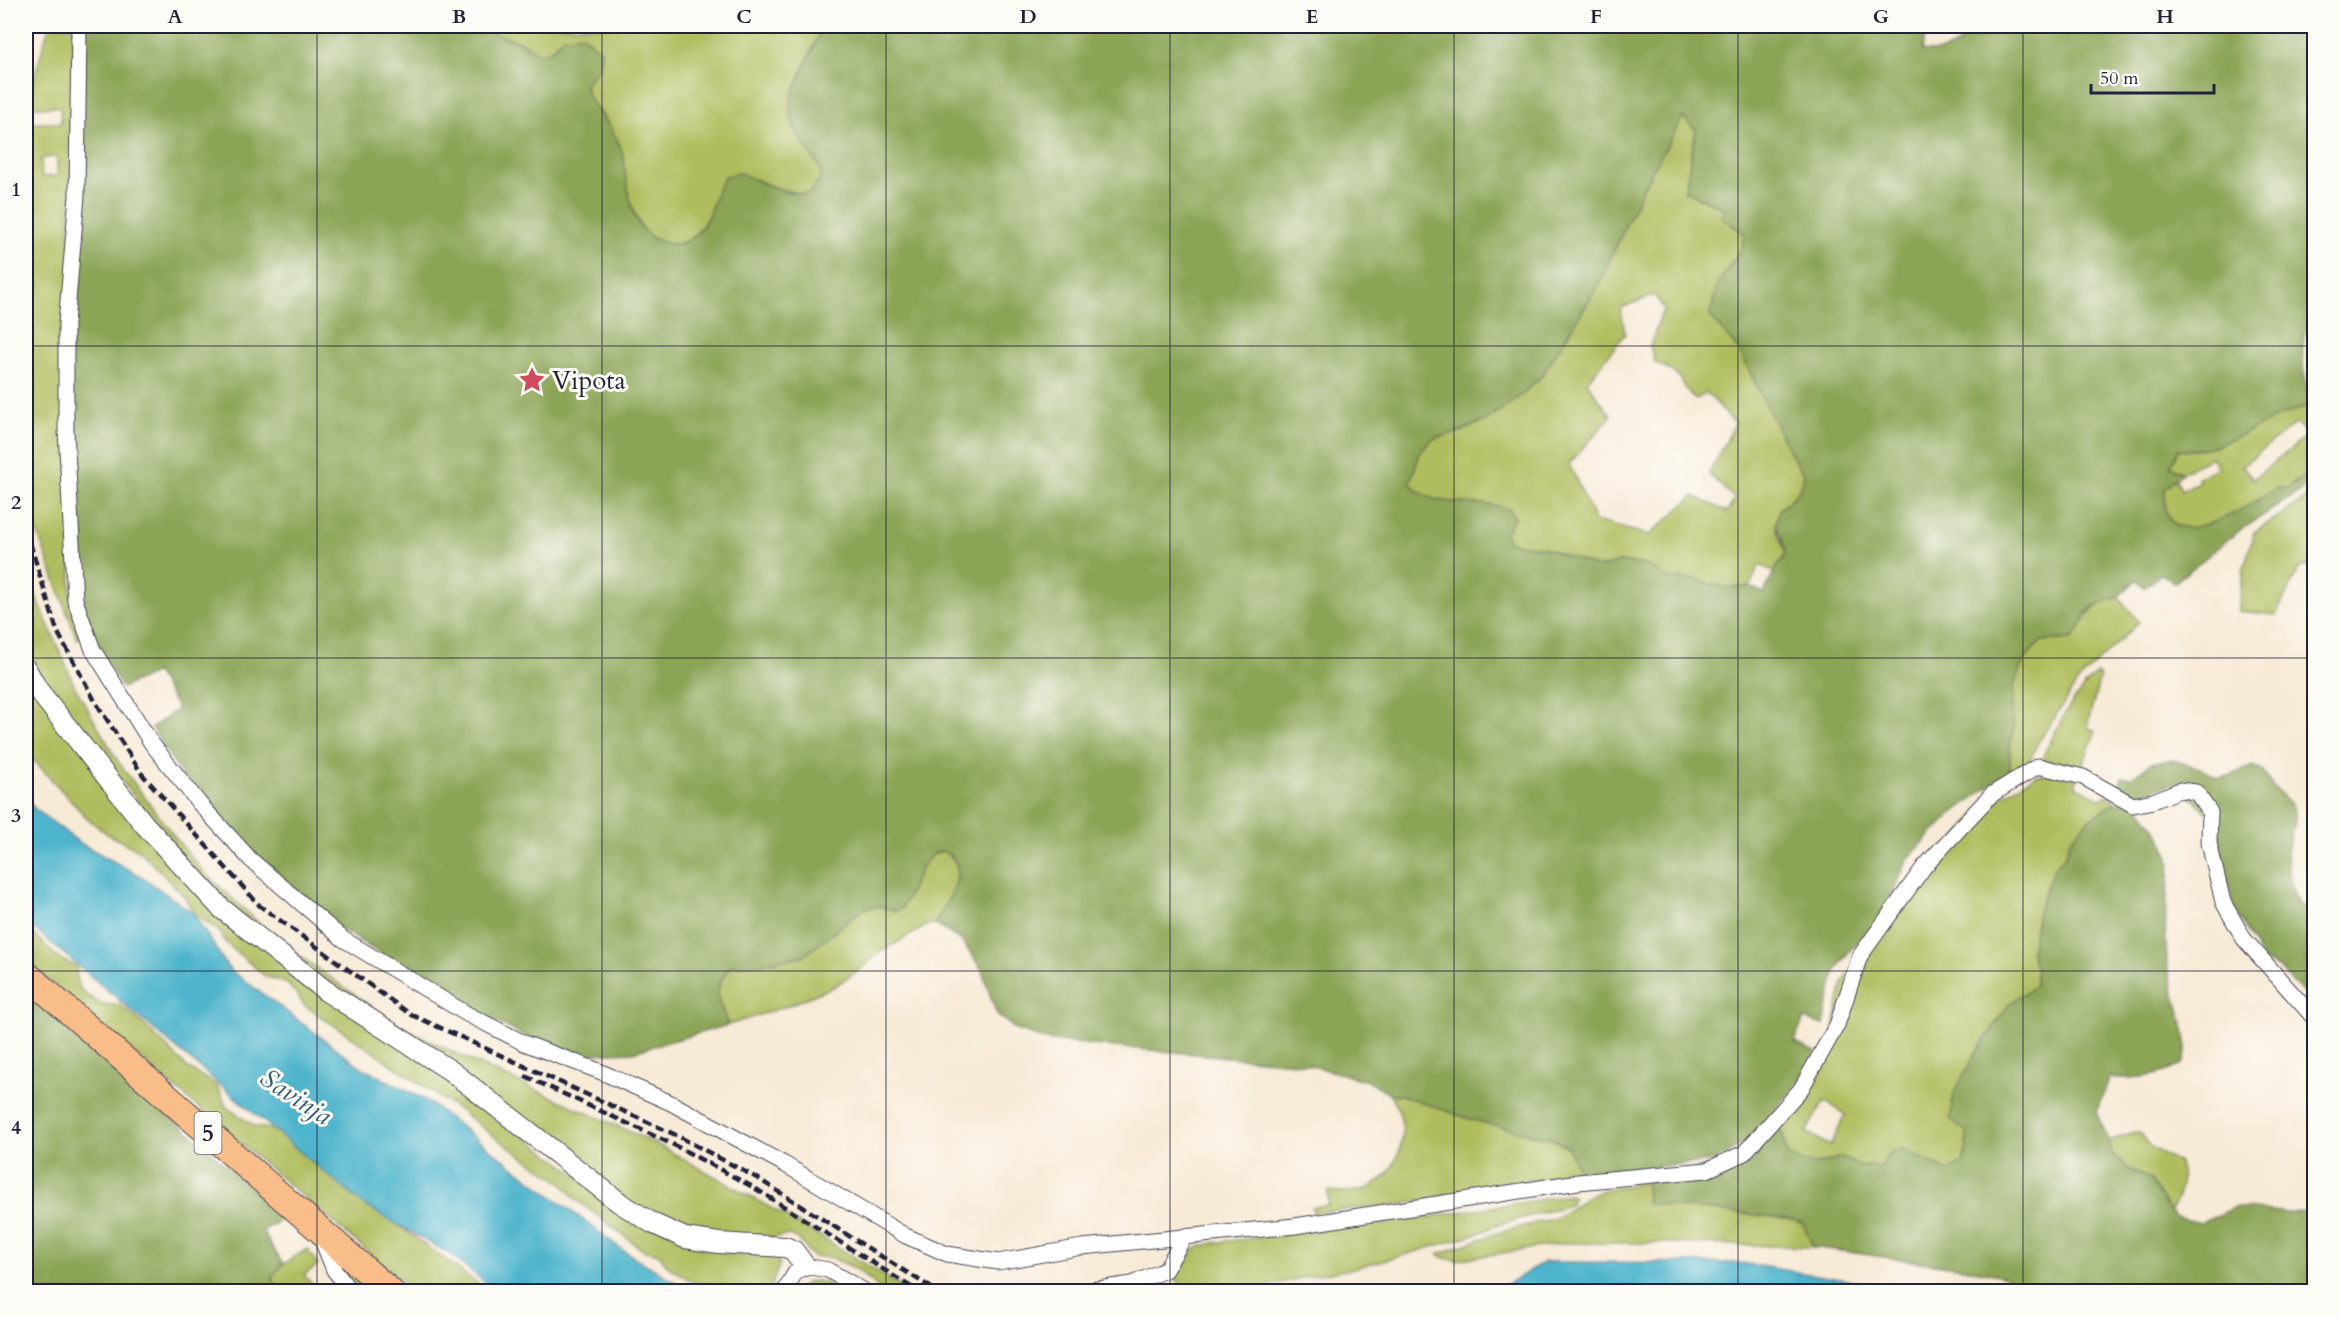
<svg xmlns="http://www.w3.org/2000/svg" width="2340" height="1317" font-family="Cardo,serif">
  <rect width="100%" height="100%" fill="#fdfcf7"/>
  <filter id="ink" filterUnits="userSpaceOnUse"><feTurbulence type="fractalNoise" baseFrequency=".0167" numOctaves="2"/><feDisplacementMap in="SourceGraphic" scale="12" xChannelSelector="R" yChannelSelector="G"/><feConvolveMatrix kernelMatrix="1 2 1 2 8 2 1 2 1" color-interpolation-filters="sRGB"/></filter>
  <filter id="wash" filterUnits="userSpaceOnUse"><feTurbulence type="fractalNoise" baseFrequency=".008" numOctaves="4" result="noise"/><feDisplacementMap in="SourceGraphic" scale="24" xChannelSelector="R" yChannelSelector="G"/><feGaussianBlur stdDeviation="1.35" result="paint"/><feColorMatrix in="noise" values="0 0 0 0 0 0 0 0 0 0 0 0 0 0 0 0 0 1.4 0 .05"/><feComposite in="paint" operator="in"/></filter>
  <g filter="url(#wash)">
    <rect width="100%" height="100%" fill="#f7ead6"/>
    <!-- green -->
    <path fill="#b0bd5f" stroke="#69704d" stroke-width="1.5" fill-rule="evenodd" d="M49,26h26l-5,85 1,489 9,38 -3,1 -51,-137v-379h35l-1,-16h-34v-8h2zM57,156v20l-15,1 -1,-18z
      M474,26h349l-23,50 12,80 8,12v12l-11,14c-20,-1 -36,-6 -54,-15l-37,9c-6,19 -15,49 -37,55 -38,9 -50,-34 -56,-63 -2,-10 0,-23 -5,-32 -4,-10 -9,-20 -15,-29 -7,-12 -19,-19 -20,-34l6,-9 -27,-39 -14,14 -11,2 -16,-10z
      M1682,117l14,13 -11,61 40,18 7,17 12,6 -2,16 -13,18 -19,50 29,34 51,103 14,21c-2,17 -12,25 -25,36 -1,4 -3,10 -3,15 2,25 20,19 -2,46l-15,-6 -9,22h-26l-32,-8h-24l-21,-14 -27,-3 -21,6 -54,-20 -34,-5 -7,-8 10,-17 -3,-8c-30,-13 -79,3 -101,-27l10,-30 12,-14 28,-7 28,-13 35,-25 18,-17 55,-87 47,-102zM1654,295l10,14c-7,12 -8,24 -14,37l5,17c9,3 16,6 22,13 8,8 10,19 20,23l9,-7 29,32 -26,50 26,25 -8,13 -33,-16 -45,39 -54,-14 -26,-57 42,-48 -24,-34 38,-48 -4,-26z
      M2314,325v57c-3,-21 -6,-36 0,-57z
      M2311,407l3,26 -1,44 -6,-3 -20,14h-10c-18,12 -87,56 -106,33 -7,-8 -6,-21 -6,-32l10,-11 7,12 17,-8 -2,-4 21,-10 -6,-11 -30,16 -12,-7 9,-17c50,6 84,-36 132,-42zM2296,423l9,9 1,5 -53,42 -11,-13z
      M2314,490v76l-14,1 -24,48 -38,-4 6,-43 10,-36 44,-28z
      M26,573l50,116 43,74 54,72 30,36 74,69 118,83 74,37 186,83 155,87 99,61h-26l-28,-23 -26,-11h-16l-12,-15 -10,-7 -22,3 -47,2 -74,-25 -308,-217 -138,-117 -176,-219z
      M2118,597l21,25 -60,58 -42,64 -9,21 -18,5v-22l4,-22 -2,-18 2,-22 7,-20 12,-17 9,-8 30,-2c18,-23 13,-34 46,-42z
      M2097,674l3,3 -13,50 9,4 -14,35 -39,-6 1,-6c14,-28 28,-59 53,-80z
      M26,676l145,186 211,168 262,195 134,31 -1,5 3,3 -11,27h-62l-40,-25 -8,-12 -16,-4 -68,-51 -13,-16 -59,-40 -41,-31 -158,-107 -8,-12 -10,-10 -21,-7 -39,-33 -7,-12 -26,-18 -8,-16 -45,-46 -31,-16 -21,-16 -62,-67z
      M2061,774l16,5 -1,7 25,13 6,-4 9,7 -29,19 -17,20 -5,16 -10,10 -24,85 5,19v14l-26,18 -35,51 -8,93 -4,16 -15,8 -20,-10 -40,-6 -6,11h-21l-20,-9c-20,9 -36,10 -54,-3l-4,-20 -6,-4 45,-58 7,-21 14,-69 13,-18 40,-45 8,-17 74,-91 58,-36zM1824,1101l22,13 -16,32 -24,-14z
      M943,851c31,16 4,53 -9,73l-6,1 -46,26 -24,20 -25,16 -46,19 -59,19c-10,-26 -18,-37 4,-60l29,-1 44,-9 58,-46 16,-3 17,5c17,-16 20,-55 47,-60z
      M26,927l32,31 19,9c0,5 -1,11 0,15 5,15 28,26 42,22l20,16 50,49 28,16 10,23 29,19 23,3 66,56 143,105h-74l-388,-330z
      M1389,1094l12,1 69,24 85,21 13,7 12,27 -80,11 -89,18 -98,10 -1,-6 16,-2v-14c12,1 25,2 37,-2 29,-9 43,-48 35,-74 -2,-8 -7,-15 -11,-21z
      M2134,1132l7,2 11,14 27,15c6,18 1,33 -9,49l-20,-33 -20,-9 -19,-17 -2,-12z
      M1646,1182l1,21 137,15 19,5 10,24 -147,-4h-99l-110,17 -13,-2 -6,-4 65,-23 53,-13 33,-22 14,-6z
      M1569,1195l5,2 -5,8 -68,19 -25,10 -68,20 -62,16 -32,5 -67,16h-60l-13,-14 20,-28 19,-6 208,-25z
      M307,1249l11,16 -14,10 14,16h-39l-7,-14 11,-13z
      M345,1266l28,25h-18l-15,-21z
      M817,1281l28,7 5,3 -56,1 14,-10z"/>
    <!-- forest -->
    <path fill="#8ca456" stroke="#576348" stroke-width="1.5" fill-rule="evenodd" d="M85,26h389l49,17 16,10 11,-2 14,-14 18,-2 19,15 -1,16 -15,19c1,20 32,43 37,67 7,31 4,80 41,90 11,3 22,2 31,-5 17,-15 19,-43 31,-61l15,-3 33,15 20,5 16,1 11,-14v-12l-24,-35 -7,-24 4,-16 30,-67h1104l-5,25c27,4 37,-7 54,-25h338v285c-19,34 -10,60 -3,96 -48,6 -82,48 -132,42l-9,17 12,7 -17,16c0,11 -1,24 6,32 19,23 88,-21 106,-33h10l21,-14 5,3 -12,14 -65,42 -62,50 -13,-9 -17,14 -8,-8 -18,17 -24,9 -9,9 -5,14 -8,10 -30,2 -9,8 -12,17 -7,20 -2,22 2,18 -4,22v22l-62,47 -41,43 -25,58 -33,33 -14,21 -11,53 -20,-6 -10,23 22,10 -13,26 -49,56 -24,18 -16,9 -134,13 -12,-27 -13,-7 -85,-21 -69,-24 -12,-1 -22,-13 -61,-17 -223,-20 -37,-4 -29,-10 -20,-15 -16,-47 -20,-28 -27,-16c10,-15 38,-55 14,-70 -4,-3 -9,-3 -13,-1 -19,13 -22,39 -34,56l-5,2 -17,-5 -16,3 -58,46 -44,9 -29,1c-22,23 -14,34 -4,60l-95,27 -46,2 -21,-2 -35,-13 -63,-31 -132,-82 -97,-86 -56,-63 -31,-49 26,-19 -22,-37 -34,16 -38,-68 -17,-217zM1683,117l13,13 -11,61 40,18 -4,8 23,16 -2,15 -25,37 -7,31 29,34 51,103 14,21c-2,17 -11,25 -25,36l-3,14 9,24 -1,10 -10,13 -10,22 -14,-6h-26l-32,-8h-24l-21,-14 -27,-3 -21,6 -54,-20 -34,-5 -6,-8 9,-17 -3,-8c-30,-13 -80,2 -101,-27l10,-30 12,-14 27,-7 29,-13 35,-25 18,-17 55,-87 47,-102z
      M2172,760l28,8 18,10 11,-2 23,-10 12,6 8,13 21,21 2,12 -8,34 3,28 9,24 9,5 6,28v67l-35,-36 -16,-8 -29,-51 -11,-45 -8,-44 -38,-36c-28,1 -27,18 -59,4l4,-11h10l19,-14z
      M2116,802l21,2c13,18 28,34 32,55 2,11 -1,26 -2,37 -2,21 -2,43 0,64 3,32 26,73 17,103 -23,14 -48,16 -74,15l-14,34 13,29 2,12 19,17 20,9 15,26 10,12 26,6 35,-16 53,6 25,-2v80h-274l-41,-16 -36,-7 -150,-21 -10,-24 -19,-5 -137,-15 -1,-21 100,-26 31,-26 6,4 4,20c19,13 34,12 54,3l20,9h21l6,-11 13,-7 47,23 15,-8 4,-16v-15l-17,-13 4,-26 21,-39 35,-51 26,-18v-14l-5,-19 7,-40 9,-27 8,-18 10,-10 5,-16 17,-20z
      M26,987l259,231 -23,13 21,33 -11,13 7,14h-253z"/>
    <!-- water -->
    <path fill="#4eb4cc" stroke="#386b84" stroke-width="1.5" d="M26,798l8,10 46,35 62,34 51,36 36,56 135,100 63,32 197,150 66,40h-195l-45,-37 -85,-48 -339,-284z
      M1544,1262l196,1 176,28h-419z"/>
  </g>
  <g filter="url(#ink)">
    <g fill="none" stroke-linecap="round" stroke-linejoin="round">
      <defs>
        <path id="minor" d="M79,26l-2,170 -11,128v106l9,170 18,50 59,94 47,59 52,57 92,79 124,75 57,29 75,28 72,32 113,61 122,72 41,18 51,8 84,-15 213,-21 283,-44 129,-12 37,-17 57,-64 36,-64 23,-69 64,-89 67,-72 47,-29 45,11 50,28 20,-4 27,-11 16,2 14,20 -1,31 14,59 21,37 70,79
          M320,1235l14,35 17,22
          M784,1292l11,-19 10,-7 23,4 38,22
          M1078,1292l54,-8 33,-14 20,-34"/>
        <path id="tertiary" d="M26,669l12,21 106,134 77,84 105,83 125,80 169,132 32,20 33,15 34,5 66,4 8,3 12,16"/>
        <path id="primary" d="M26,974l365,318"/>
      </defs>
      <!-- minor casing -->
      <use href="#minor" stroke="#424052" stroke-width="17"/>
      <!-- tertiary casing -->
      <use href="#tertiary" stroke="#424052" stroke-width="22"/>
      <!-- primary casing -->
      <use href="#primary" stroke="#424052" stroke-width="28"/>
      <!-- minor -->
      <use href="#minor" stroke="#fff" stroke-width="15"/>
      <!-- tertiary -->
      <use href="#tertiary" stroke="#fff" stroke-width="20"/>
      <!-- primary -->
      <use href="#primary" stroke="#f8bd88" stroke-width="26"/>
      <!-- rail -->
      <path stroke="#22223b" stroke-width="4.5" stroke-dasharray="9 4.5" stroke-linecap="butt" d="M26,530l31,101 38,70 47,73 118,132 150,108 266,121 81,43 181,114
        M525,1076l147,68 81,43 166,105"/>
    </g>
  </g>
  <!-- grid -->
  <path fill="none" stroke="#22223b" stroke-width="1.5" stroke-opacity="0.55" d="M317,26v1266M602,26v1266M886,26v1266M1170,26v1266M1454,26v1266M1738,26v1266M2023,26v1266M26,346h2288M26,658h2288M26,971h2288"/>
  <!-- icons -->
  <defs>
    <symbol id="sight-bare" viewBox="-9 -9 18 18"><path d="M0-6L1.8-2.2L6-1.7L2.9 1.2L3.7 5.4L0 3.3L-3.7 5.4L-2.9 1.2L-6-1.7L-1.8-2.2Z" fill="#d1495b" stroke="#fdfcf7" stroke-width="2.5" paint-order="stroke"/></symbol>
  </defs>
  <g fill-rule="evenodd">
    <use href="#sight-bare" x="513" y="361" width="38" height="38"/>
  </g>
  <g text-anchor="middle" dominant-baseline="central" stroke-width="6" stroke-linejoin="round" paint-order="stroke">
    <!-- shield labels -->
    <rect fill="#fdfcf7" stroke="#646373" stroke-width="1.5" x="194.5" y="1112" width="27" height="42" rx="4.5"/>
    <g font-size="24" font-weight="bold" fill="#22223b">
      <text x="208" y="1133">5</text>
    </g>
    <!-- poi labels -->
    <g font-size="26" fill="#22223b" stroke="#fdfcf7" text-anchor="start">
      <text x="552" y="380">Vipota</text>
    </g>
    <!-- water labels -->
    <g font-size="27" font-style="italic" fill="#345c75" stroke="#fdfcf7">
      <text transform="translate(296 1097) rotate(33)">Savinja</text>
    </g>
  </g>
  <!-- margin -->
  <rect width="2340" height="1317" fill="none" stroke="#fdfcf7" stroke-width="66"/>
  <!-- scale -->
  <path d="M2091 84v9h123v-9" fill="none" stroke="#22223b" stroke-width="3"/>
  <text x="2100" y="84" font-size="18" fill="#22223b" stroke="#fdfcf7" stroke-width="4.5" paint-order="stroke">50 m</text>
  <rect x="33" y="33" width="2274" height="1251" fill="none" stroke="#22223b" stroke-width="2"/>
  <g font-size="20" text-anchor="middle" font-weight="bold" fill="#22223b">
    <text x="175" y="23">A</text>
    <text x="459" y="23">B</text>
    <text x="744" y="23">C</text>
    <text x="1028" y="23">D</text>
    <text x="1312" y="23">E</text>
    <text x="1596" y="23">F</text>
    <text x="1881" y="23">G</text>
    <text x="2165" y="23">H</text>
    <text x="16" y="196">1</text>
    <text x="16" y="509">2</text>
    <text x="16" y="822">3</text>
    <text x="16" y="1134">4</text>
  </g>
</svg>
